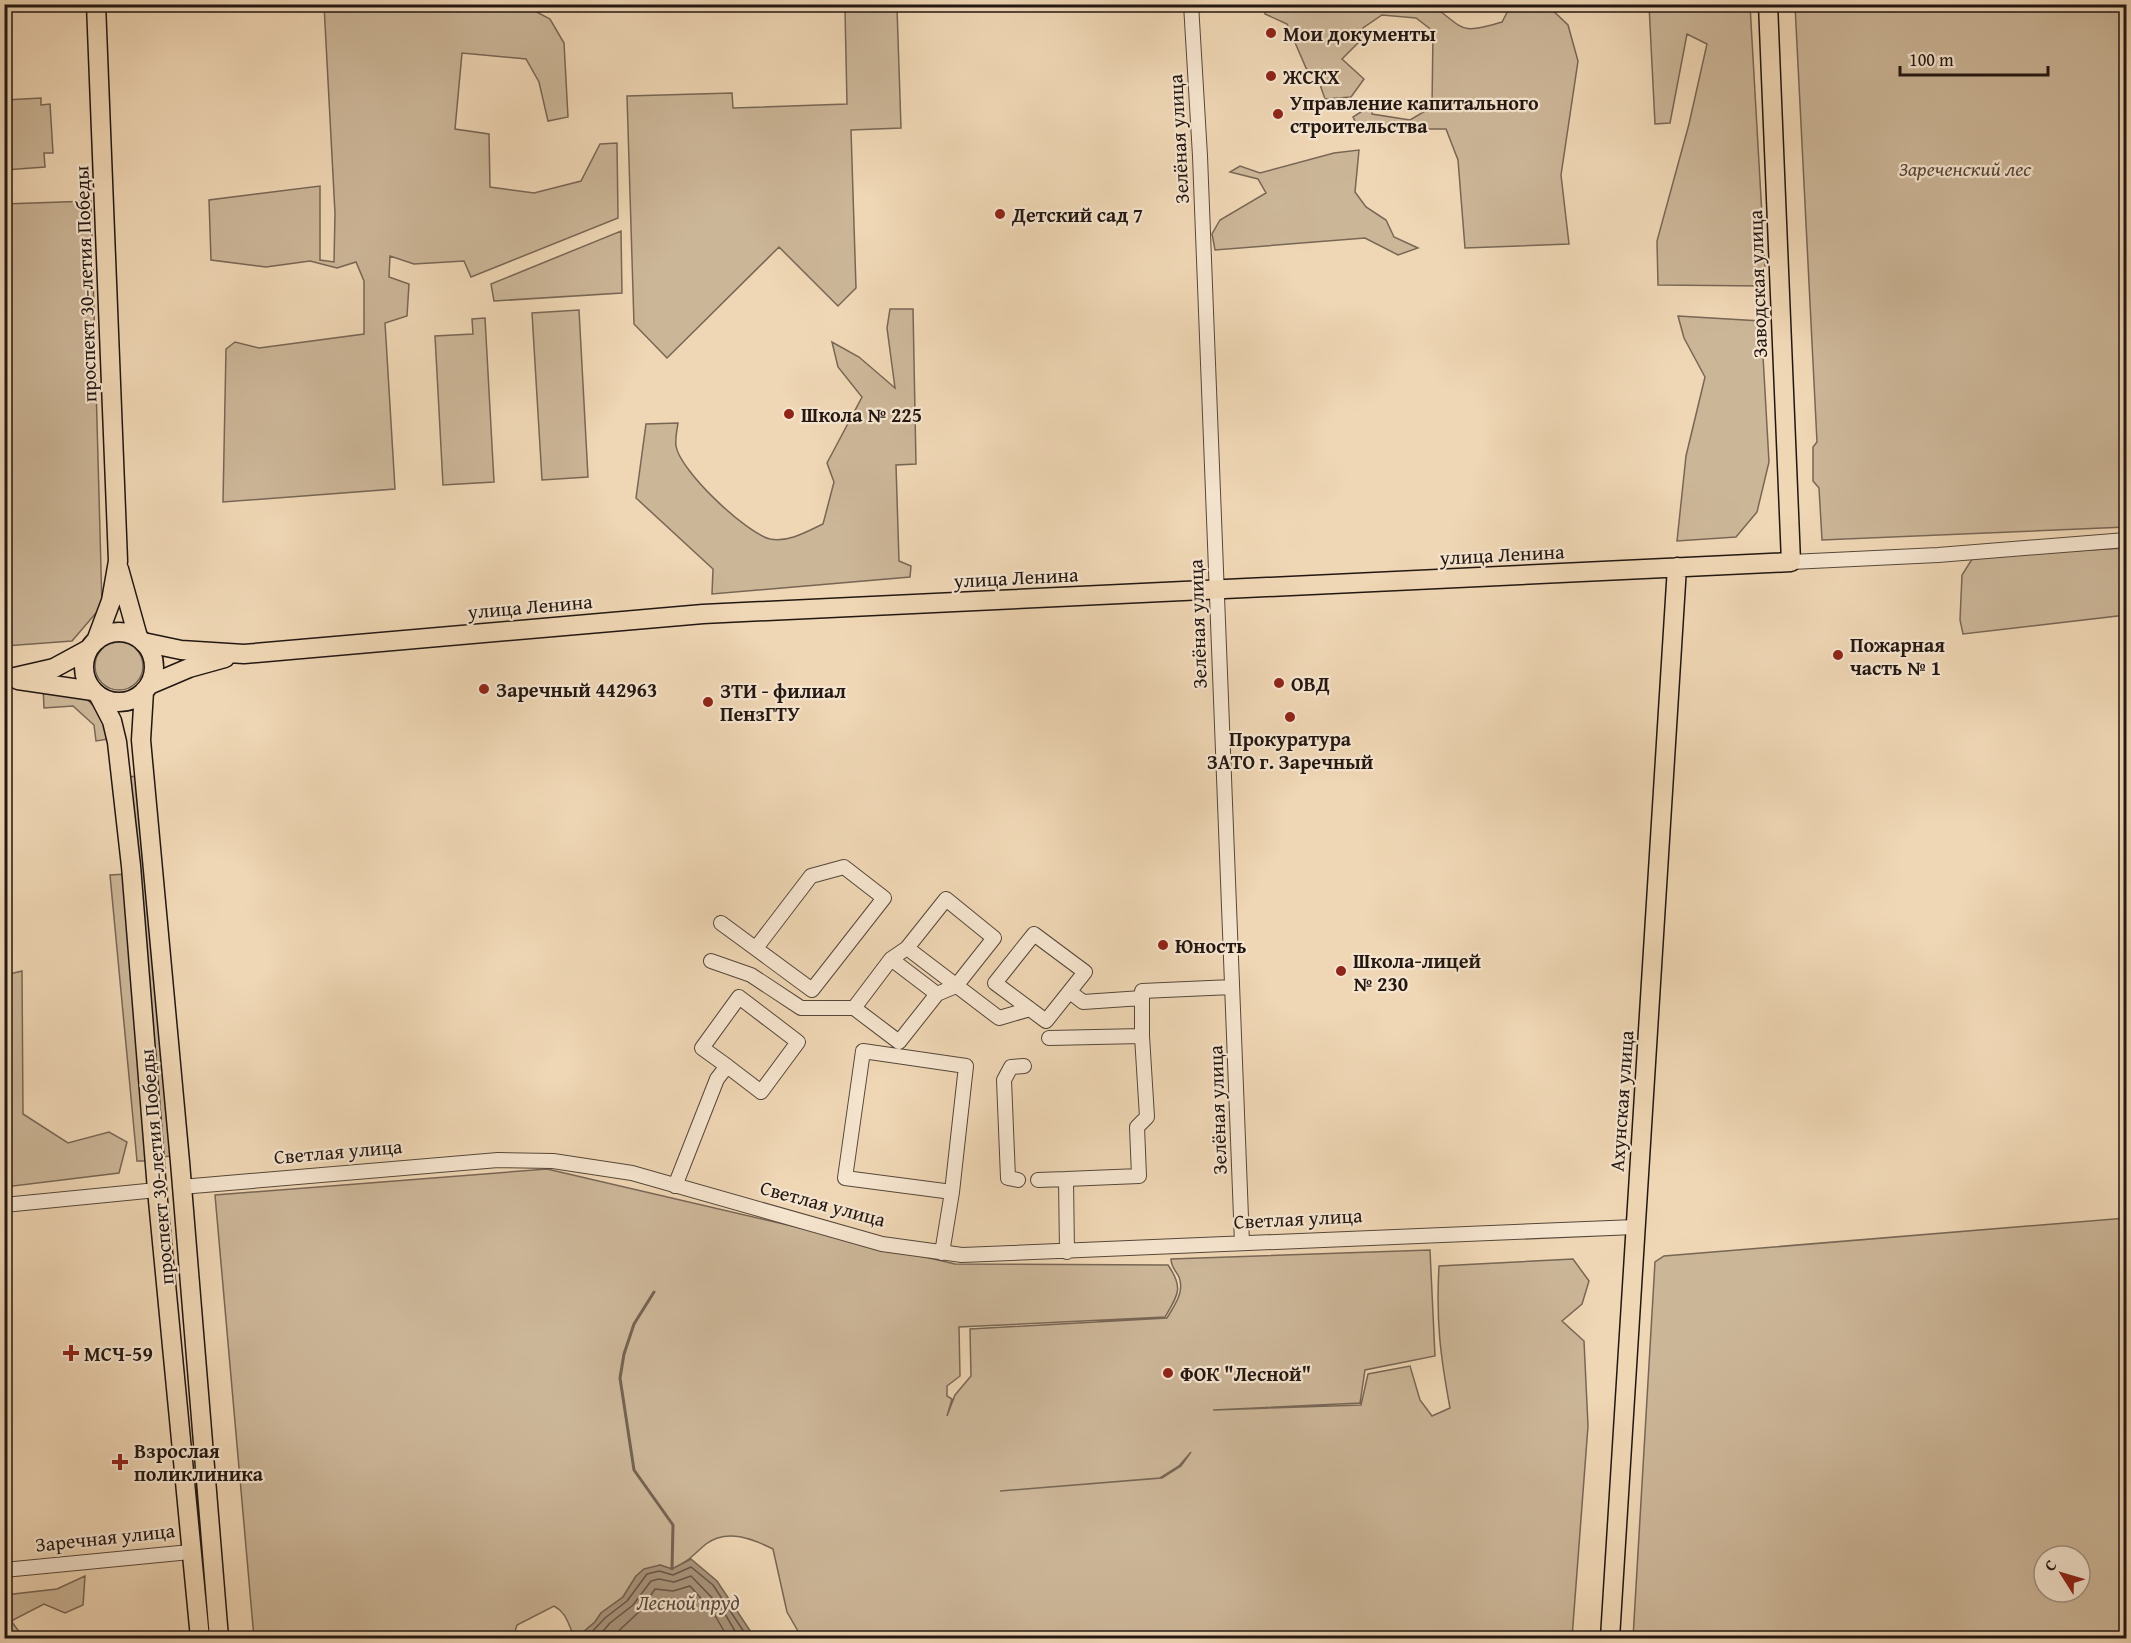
<svg xmlns="http://www.w3.org/2000/svg" width="2131" height="1643" font-family="'Gentium Book Plus',serif">
  <rect width="100%" height="100%" fill="#efd6b4"/>
  <filter id="stains"><feTurbulence type="fractalNoise" baseFrequency=".00333" numOctaves="4"/><feColorMatrix values="0 0 0 0 .2 0 0 0 0 .09 0 0 0 0 .02 0 0 0 .5 -.17"/></filter>
  <radialGradient id="worn" r=".72"><stop offset=".6" stop-color="#630" stop-opacity="0"/><stop offset="1" stop-color="#630" stop-opacity=".3"/></radialGradient>
  <!-- green -->
  <path fill="#ccb698" stroke="#786655" stroke-width="1.5" fill-rule="evenodd" d="M1327,4l18,4 15,-4 72,1c33,24 27,30 70,17l9,-17h36l21,20 10,36 -17,114 8,69 -104,4 -7,-88 -12,-31h-87l-6,-12 20,-13 -1,10 38,6 22,-13 1,-76 -17,-13 -34,-3 -19,13v10l-21,21 22,20 -13,18 -26,2 -7,-20 -12,-11 -19,-44 -22,-10v-9z
    M324,5h206l1,4 19,10 14,24 4,74 -20,4 -9,-39 -13,-23 -64,-6 -7,76 34,5 1,53 44,6 47,-12 19,-37 17,-1 1,75 -147,59 -7,-16 -50,3 -24,-8 -1,21 20,7 -2,32 -22,7 10,166 -172,13 3,-153 9,-7 24,6 105,-14v-53l-8,-19 -19,6 -27,-7 -44,6 -55,-7 -2,-60 111,-14v74l14,2 1,-49z
    M1649,5h101l16,281 -108,-1 -1,-44 32,-117 18,-80 -20,-10 -17,89 -15,1z
    M1795,5h331v522l-304,13 -3,-52 -6,-7v-34l4,-5z
    M897,8l4,120 -50,2 5,158 -18,18 -59,-59 -112,111 -33,-34 -7,-228 105,-3 1,15 114,-4 -2,-94z
    M41,98v7l9,-1 3,49h-9l1,14 -40,3v-70z
    M1359,150l-4,42 11,15 20,13 8,17 24,11 -20,7 -33,-17 -150,12 -3,-16 8,-14 46,-27 -8,-14 -28,-7 10,-6 20,7 74,-20z
    M91,201l11,405 -30,35 -67,5 -1,-442z
    M621,231l1,62 -128,8 -3,-17z
    M890,309h23l3,155 -20,1 3,96 12,5 -1,11 -198,17 1,-25 -77,-71 10,-74 32,-1c-1,7 -3,16 -2,23 4,25 70,87 94,93 18,4 38,-8 53,-15l11,-42 -7,-19 35,-66 -24,-30 -6,-25 27,15 36,31 -8,-60z
    M579,310l9,167 -46,3 -10,-167z
    M1678,316l83,5 8,141 -12,50 -21,25 -59,4 9,-85 19,-79 -21,-39z
    M485,318l9,164 -51,3 -8,-149 38,-2 -1,-15z
    M2126,548v67l-163,19 -3,-14 2,-45 12,-19z
    M95 666a24 24 0 1 1 48 0a24 24 0 1 1-48 0Z
    M43,686c42,8 52,10 66,53l-13,2 -2,-16 -21,-19 -29,2z
    M137,776l34,380 -9,1 -34,-380z
    M127,874l24,287h-14l-27,-286z
    M22,971l1,143 45,29 41,-11 18,10 -8,31 -114,14v-212z
    M547,1169l408,95 213,1c16,23 10,30 -3,52l-206,10 1,49 -13,10v10l5,3 -5,17 8,-21 16,-19 -1,-47 197,-11c7,-12 18,-26 12,-41 -3,-6 -8,-10 -8,-18l259,-9 5,106 -70,14 -5,33 -147,7 148,-5 7,-31 42,-8 10,34 12,16 18,-8c-10,-54 -14,-88 -11,-142l134,-7 16,22 -7,23 -20,17 22,20 4,85 -16,212h-770l-15,-26 -14,-63c-20,-10 -46,-21 -67,-5 -12,10 -19,19 -34,25l-12,-4 -24,11 -13,21 -22,16 -6,9 -19,16c-8,-10 -7,-24 -22,-32l-37,19 -4,13h-259l-39,-443zM1191,1452l-10,14 -19,12 -162,13 160,-13 19,-12z
    M2126,1218v420h-493l22,-376 9,-6zM2044,1556h36v36h-36z
    M85,1576l-2,29 -18,8 -21,-9 -33,17 13,17h-19v-43l52,-6z"/>
  <!-- water -->
  <path fill="#aa957d" stroke="#746352" stroke-width="1.5" d="M691,1559l26,22 38,57h-179l19,-16 6,-9 22,-16 13,-21 8,-7 16,-4 12,4z"/>
  <g fill="none" stroke-linecap="round" stroke-linejoin="round">
    <!-- shore -->
    <path stroke="#665648" stroke-width="1.5" d="M586,1638l19,-20 22,-17 20,-27 12,-3 14,4 18,-8 22,18 35,53
      M597,1638l13,-15 23,-18 18,-24 8,-2 15,3 17,-6 30,31 18,31
      M611,1638l29,-27 15,-22 18,2 17,-5 23,26 15,26"/>
    <!-- stream -->
    <path stroke="#746352" stroke-width="3" d="M654,1292l-20,32 -10,30 -4,24 14,92 39,55 -1,44"/>
    <defs>
      <path id="minor" d="M1191,4l9,152 42,1087
        M1791,562l147,-7 188,-15
        M721,923l91,67 72,-92 -40,-31 -33,9 -55,72
        M1034,934l51,38 -39,49 -51,-38z
        M907,948l92,70 31,-9
        M891,959l46,35
        M711,961l40,14 50,33h53l45,34 38,-48 19,-8 38,-48 -48,-39 -39,49 -16,11 -37,49
        M1070,992l13,10 59,-4
        M1142,1036v-45l90,-4
        M1049,1038l93,-2 5,81 -10,10 2,49 -73,3 1,73
        M1018,1180l-10,-2 -4,-98 7,-13 13,-1
        M1038,1180l28,-1
        M675,1186l42,-107 10,-13 -25,-18 37,-51 59,45 -37,50 -34,-26
        M181,1187l317,-27 55,1 79,12 250,71 80,11 673,-28
        M4,1205l153,-15
        M942,1253l10,-61 -107,-14 18,-127 103,15 -14,126
        M4,1570l186,-18"/>
      <path id="major" d="M119,569l19,68
        M84 667a35 35 0 1 1 70 0a35 35 0 1 1-70 0Z
        M96,641l15,-40 7,-40 -22,-557
        M143,642l38,8 63,4 459,-40 1088,-52 -23,-558
        M6,679l48,-11 35,-19
        M18,680l75,11
        M149,685l40,-17 36,-10
        M144,691l-3,49 39,422 39,476
        M99,696l13,25 5,21 14,124 26,324 43,448
        M1610,1638l67,-1071"/>
    </defs>
    <!-- minor casing -->
    <use href="#minor" stroke="#56473a" stroke-width="16"/>
    <!-- major casing -->
    <use href="#major" stroke="#231712" stroke-width="21"/>
    <!-- minor -->
    <use href="#minor" stroke="#f5e4ce" stroke-width="14"/>
    <!-- major -->
    <use href="#major" stroke="#efd6b4" stroke-width="18"/>
  </g>
  <!-- markers -->
  <g fill="#8f2418" stroke="#f5e4ce" stroke-width="2">
    <circle cx="1271" cy="33" r="6"/>
    <circle cx="1271" cy="76" r="6"/>
    <circle cx="1278" cy="114" r="6"/>
    <circle cx="1000" cy="214" r="6"/>
    <circle cx="789" cy="414" r="6"/>
    <circle cx="1838" cy="655" r="6"/>
    <circle cx="1279" cy="683" r="6"/>
    <circle cx="484" cy="689" r="6"/>
    <circle cx="708" cy="702" r="6"/>
    <circle cx="1290" cy="717" r="6"/>
    <circle cx="1163" cy="945" r="6"/>
    <circle cx="1341" cy="971" r="6"/>
    <path d="M68 1344h6v6h6v6h-6v6h-6v-6h-6v-6h6z"/>
    <circle cx="1168" cy="1373" r="6"/>
    <path d="M117 1453h6v6h6v6h-6v6h-6v-6h-6v-6h6z"/>
  </g>
  <g text-anchor="middle" dominant-baseline="central" stroke-width="4.5" stroke-linejoin="round" paint-order="stroke">
    <!-- poi labels -->
    <g font-size="20" font-weight="bold" fill="#231712" stroke="#f5e4ce" text-anchor="start">
      <text x="1283" y="33">Мои документы</text>
      <text x="1283" y="76">ЖСКХ</text>
      <text x="1290" y="102">Управление капитального<tspan x="1290" dy="23">строительства</tspan></text>
      <text x="1012" y="214">Детский сад 7</text>
      <text x="801" y="414">Школа № 225</text>
      <text x="1850" y="644">Пожарная<tspan x="1850" dy="23">часть № 1</tspan></text>
      <text x="1291" y="683">ОВД</text>
      <text x="496" y="689">Заречный 442963</text>
      <text x="720" y="690">ЗТИ - филиал<tspan x="720" dy="23">ПензГТУ</tspan></text>
      <text x="1290" y="738" text-anchor="middle">Прокуратура<tspan x="1290" dy="23">ЗАТО г. Заречный</tspan></text>
      <text x="1175" y="945">Юность</text>
      <text x="1353" y="960">Школа-лицей<tspan x="1353" dy="23">№ 230</tspan></text>
      <text x="84" y="1353">МСЧ-59</text>
      <text x="1180" y="1373">ФОК "Лесной"</text>
      <text x="134" y="1450">Взрослая<tspan x="134" dy="23">поликлиника</tspan></text>
    </g>
    <!-- street labels -->
    <g font-size="20" fill="#231712" stroke="#f5e4ce">
      <text transform="translate(1178 139) rotate(-93)">Зелёная улица</text>
      <text transform="translate(85 284) rotate(-92)">проспект 30-летия Победы</text>
      <text transform="translate(1757 284) rotate(-92)">Заводская улица</text>
      <text transform="translate(1502 554) rotate(-3)">улица Ленина</text>
      <text transform="translate(1016 577) rotate(-3)">улица Ленина</text>
      <text transform="translate(530 606) rotate(-5)">улица Ленина</text>
      <text transform="translate(1197 624) rotate(-92)">Зелёная улица</text>
      <text transform="translate(1621 1101) rotate(-86)">Ахунская улица</text>
      <text transform="translate(1217 1110) rotate(-92)">Зелёная улица</text>
      <text transform="translate(338 1151) rotate(-5)">Светлая улица</text>
      <text transform="translate(156 1167) rotate(-95)">проспект 30-летия Победы</text>
      <text transform="translate(823 1203) rotate(15)">Светлая улица</text>
      <text transform="translate(1298 1218) rotate(-3)">Светлая улица</text>
      <text transform="translate(105 1537) rotate(-6)">Заречная улица</text>
    </g>
    <!-- park labels -->
    <g font-size="20" font-style="italic" fill="#56473a" stroke="#f5e4ce">
      <text x="1965" y="168">Зареченский лес</text>
    </g>
    <!-- water labels -->
    <g font-size="21" font-style="italic" fill="#59493d" stroke="#f5e4ce">
      <text x="688" y="1602">Лесной пруд</text>
    </g>
  </g>
  <!-- margin -->
  <rect width="2131" height="1643" fill="none" stroke="#efd6b4" stroke-width="24"/>
  <rect x="6" y="6" width="2119" height="1631" fill="none" stroke="#231712" stroke-width="3"/>
  <rect x="12" y="12" width="2107" height="1619" fill="none" stroke="#231712" stroke-width="1.5"/>
  <!-- north arrow -->
  <g transform="translate(2062 1574) rotate(307)"><circle r="28" fill="#f5e4ce" stroke="#a19283" stroke-width="1.5"/>
  <path d="M0-4.5L10 22L0 15L-10 22Z" fill="#8f2418"/>
  <text y="-9" font-size="16" font-weight="bold" text-anchor="middle" fill="#231712">С</text>
  </g>
  <!-- scale -->
  <path d="M1900 66v9h148v-9" fill="none" stroke="#231712" stroke-width="3"/>
  <text x="1909" y="66" font-size="18" fill="#231712" stroke="#f5e4ce" stroke-width="4.5" paint-order="stroke">100 m</text>
  <rect width="100%" height="100%" filter="url(#stains)"/>
  <rect width="100%" height="100%" fill="url(#worn)"/>
</svg>
